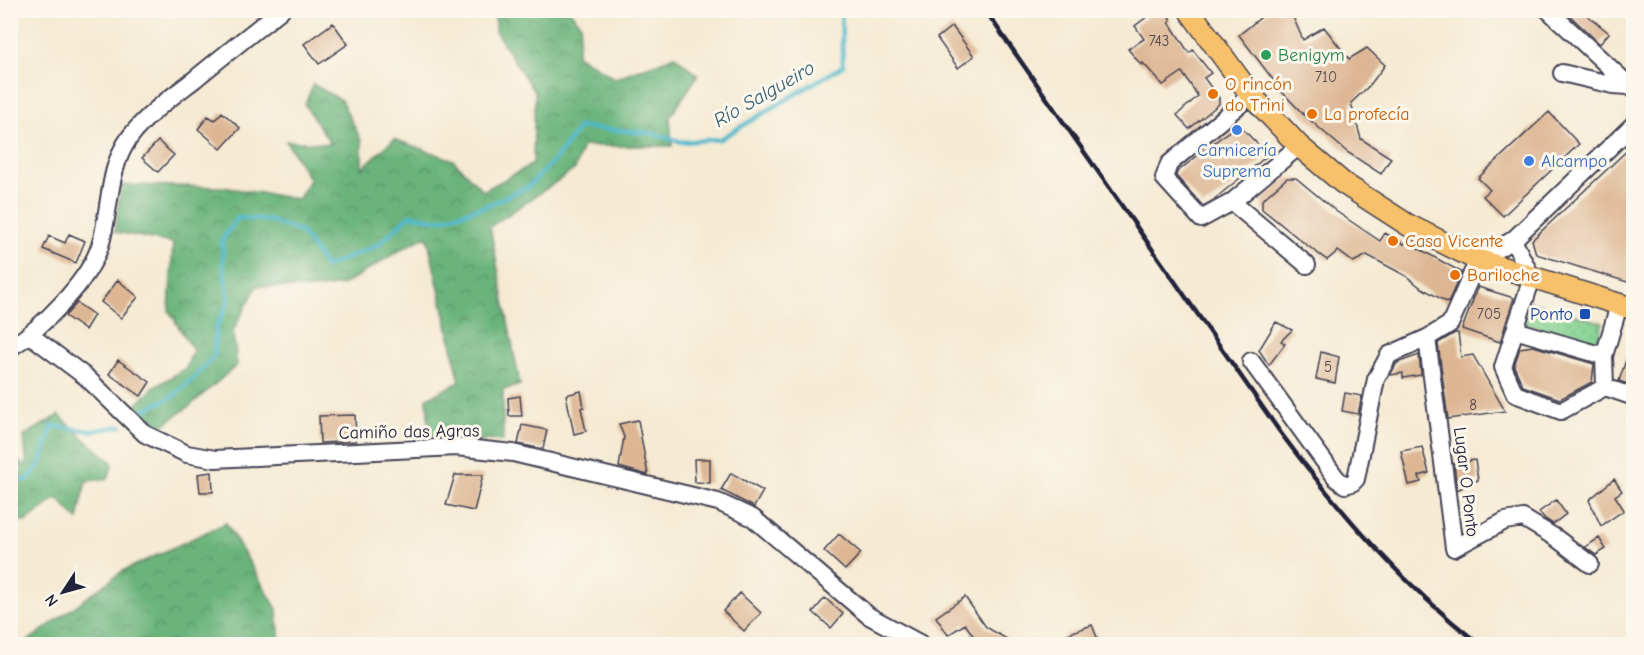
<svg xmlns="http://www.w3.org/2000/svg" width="1644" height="655" font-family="'Comic Neue',sans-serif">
  <defs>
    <pattern id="forest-crowns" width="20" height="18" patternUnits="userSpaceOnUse" patternTransform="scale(1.5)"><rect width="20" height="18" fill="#6ab47b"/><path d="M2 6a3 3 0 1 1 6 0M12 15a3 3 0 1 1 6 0" fill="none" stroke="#579266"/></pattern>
    <pattern id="park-dots" width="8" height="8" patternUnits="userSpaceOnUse" patternTransform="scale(1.5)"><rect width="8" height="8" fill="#83d291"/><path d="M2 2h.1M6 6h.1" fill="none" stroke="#71b47e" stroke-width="1.8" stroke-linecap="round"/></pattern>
  </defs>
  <rect width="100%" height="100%" fill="#fbf7ec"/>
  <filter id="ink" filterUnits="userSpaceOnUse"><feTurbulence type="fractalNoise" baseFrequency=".0167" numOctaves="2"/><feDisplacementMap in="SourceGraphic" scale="12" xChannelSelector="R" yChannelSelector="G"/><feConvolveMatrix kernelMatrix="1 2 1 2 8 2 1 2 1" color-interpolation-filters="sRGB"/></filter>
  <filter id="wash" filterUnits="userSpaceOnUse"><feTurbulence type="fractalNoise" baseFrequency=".008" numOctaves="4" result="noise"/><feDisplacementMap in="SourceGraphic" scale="24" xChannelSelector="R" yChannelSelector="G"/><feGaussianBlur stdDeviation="1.35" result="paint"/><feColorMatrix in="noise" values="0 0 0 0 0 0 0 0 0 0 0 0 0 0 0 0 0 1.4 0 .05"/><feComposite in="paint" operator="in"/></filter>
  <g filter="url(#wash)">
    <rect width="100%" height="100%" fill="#f5ead3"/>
    <!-- forest -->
    <path fill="url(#forest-crowns)" stroke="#466b5b" stroke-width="1.5" d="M495,11h75l11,14 -4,30 38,23 60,-22 23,19 -28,42 2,29h-89l-8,23 -85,58 30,158 -17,5v51l-74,-4 -2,-39 33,-16 -33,-146 -20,10 -64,39 -30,4 -56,-3 -24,45 4,34 -46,40 -35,25 -25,-20 22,-22 33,-20 7,-18 -24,-39 4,-68 -58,-11 6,-47 101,2 76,12 12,-19 -24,-39 45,3 -26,-39 8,-21 28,16 21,42v26l32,-29 59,21 30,31 50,-27 2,-71 -40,-62z
      M59,415l28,26 26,22 -5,16 -22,2 -8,39 -21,-22 -32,24 -14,-5v-58l16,7 -3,-30z
      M226,523l51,86 3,35h-256l99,-73z"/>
    <!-- park -->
    <path fill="url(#park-dots)" stroke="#527a66" stroke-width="1.5" d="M1529,301l74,22 -7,22 -73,-22z"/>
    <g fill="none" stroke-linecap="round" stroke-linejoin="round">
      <!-- stream -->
      <path stroke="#4fb8cc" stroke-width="4.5" d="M137,413l35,-16 22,-19 20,-22 2,-29 13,-27 -5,-28 -2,-32 15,-22 31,2 33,12 25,35 52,-22 32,-30 28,5 48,-14 43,-20 29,-30 21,-29 72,6 31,9 38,-3 123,-73 -2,-56
        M10,478l18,2 13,-18 11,-36 40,5 29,-5"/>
    </g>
    <g id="blocks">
      <!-- building -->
      <path fill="#ddb693" d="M1156,10h9l6,10 -2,2 20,31 4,-3 18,23 -7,5 15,20v6l-30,25 -12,-14 21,-19 -16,-24 -19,13 -20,-22 -2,2 -13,-16 16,-10 -9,-13z
        M1270,10h20l13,30 21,-13 25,32 18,-11 18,17 -15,20 -19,18 10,36 30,19 -10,16 -34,-22 -44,-38 -19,-20 -45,-59z
        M1564,10h17l28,23 -9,11z
        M333,23l15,21 -29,20 -15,-20z
        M952,26l22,30 -16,12 -21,-30z
        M222,112l18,16 -19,21 -23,-20 10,-13 7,4z
        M1549,112l30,32 -76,72 -20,-20 7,-6 -12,-12z
        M1238,124l30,31 -56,46 -9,5 -27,-30 1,-4z
        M158,141l16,14 -16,17 -16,-14z
        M1634,144v140l-98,-30 -4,-14z
        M1287,178h9l41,34 43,29 5,-8 19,11 3,-2 54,30 -13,31 -28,-16 -14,-11 -39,-21 -14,7 -15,-11 -11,9 -23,-17 -42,-34v-9z
        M69,234l16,7 -9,22 -33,-14 6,-13 16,7z
        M118,280l20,17 -17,21 -20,-16z
        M1478,287l36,11 -14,44 -38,-13z
        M77,303l17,12 -9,15 -20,-14z
        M1276,322l16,8 -11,11 4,3 -16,21 -10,-15z
        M1455,333h3l3,24 12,-2 32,56 -57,8 -10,-76z
        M1631,345l3,1v40l-15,-5z
        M1533,346l61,18 -2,18 -32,17 -37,-13 -9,-20 6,-18z
        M1321,352l18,5 -4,26 -19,-4z
        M1419,355l2,20 -18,3v-5l-13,2 7,-12z
        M118,360l32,22 -9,14 -32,-22z
        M581,391l3,16 -3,1 5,23 -12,3 -8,-39z
        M1345,393l17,3 -4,18 -16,-3z
        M520,396l2,20h-13l-1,-18z
        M355,415l1,26 -36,2 -1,-27z
        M638,420l10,55 -29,-8 5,-30 -5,-13z
        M522,425l25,5 -4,19 -25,-5z
        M1422,447l7,26 -10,3 2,6 -12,3 -8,-34z
        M694,459h16v24l-15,-1z
        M1475,460l3,20 -21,10 -3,-27z
        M212,472l1,20h-13l-2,-18z
        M731,473l32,18 -9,16 -33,-17z
        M455,475h28l-9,36 -28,-6z
        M1614,479l8,12 -7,5 9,14 -23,16 -12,-26z
        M1556,500l10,14 -13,10 -8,-5 -6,-7z
        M839,534l22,19 -16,17 -21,-19z
        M1599,538l7,11 -10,6 -11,-8z
        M740,593l21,20 -17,18 -21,-20z
        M965,597l21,30 31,18h-37l-15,-21 -17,11 -12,-18z
        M825,598l18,16 -12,14 -18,-16z
        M1092,625l8,20h-27l-11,-9z"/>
    </g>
  </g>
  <g filter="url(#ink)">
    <use href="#blocks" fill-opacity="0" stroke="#424052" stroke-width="1.5"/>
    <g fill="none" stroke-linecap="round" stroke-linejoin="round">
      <defs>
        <path id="minor" d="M1548,10l86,80
          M1562,73l51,12 15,1
          M1251,95l-82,69 -5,14 37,41 31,-17 67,-56
          M1232,202l75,63
          M1513,240l19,38 -17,52 89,26 15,-51
          M1515,330l-12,37 12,27 46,17 44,-24
          M30,335l56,42 59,57 42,20 28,5 241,-12 57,6 205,49 35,16 116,98 52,28
          M10,348c32,-20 78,-66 90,-102 11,-36 7,-78 30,-109 17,-23 43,-41 65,-58 28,-23 57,-46 86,-69
          M1604,356l1,31 29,10
          M1251,361l86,118 8,6 7,-2 4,-4 20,-100 13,-24 38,-17
          M1590,564l-34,-26 -33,-20 -18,3 -51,27 -27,-210 23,-14 28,-64 35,-20 121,-116"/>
        <path id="major" d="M1189,10l62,85 48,51 44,37 65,42 70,35 156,49"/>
      </defs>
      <!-- minor casing -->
      <use href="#minor" stroke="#424052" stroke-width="20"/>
      <!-- major casing -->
      <use href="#major" stroke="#424052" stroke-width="24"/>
      <!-- minor -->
      <use href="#minor" stroke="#fff" stroke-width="16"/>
      <!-- major -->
      <use href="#major" stroke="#f7c06b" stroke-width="21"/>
      <!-- rail -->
      <path stroke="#22223b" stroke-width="4.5" d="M985,10l295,422c58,78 122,152 199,212"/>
    </g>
  </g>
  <!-- markers -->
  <circle fill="#2e9e5b" stroke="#fbf7ec" stroke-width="2" cx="1266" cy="55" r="6"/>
  <g fill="#e8710a" stroke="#fbf7ec" stroke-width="2">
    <circle cx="1213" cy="94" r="6"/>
    <circle cx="1312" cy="114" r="6"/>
    <circle cx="1393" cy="241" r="6"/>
    <circle cx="1455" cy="275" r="6"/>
  </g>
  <g fill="#3f7fe0" stroke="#fbf7ec" stroke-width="2">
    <circle cx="1237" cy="130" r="6"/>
    <circle cx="1529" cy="161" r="6"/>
  </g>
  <rect fill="#1a4fb4" stroke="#fbf7ec" stroke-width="2" x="1579" y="308" width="12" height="12" rx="3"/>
  <g text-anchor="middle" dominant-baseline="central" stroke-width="6" stroke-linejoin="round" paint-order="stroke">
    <!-- number labels -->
    <g font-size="15" fill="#514751">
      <text x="1159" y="41">743</text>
      <text x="1326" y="77">710</text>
      <text x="1489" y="314">705</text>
      <text x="1328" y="367">5</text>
      <text x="1473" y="405">8</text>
    </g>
    <!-- leisure labels -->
    <g font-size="18" fill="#27864d" stroke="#fbf7ec" text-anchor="start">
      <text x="1278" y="55">Benigym</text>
    </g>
    <!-- food labels -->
    <g font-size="18" fill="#c56008" stroke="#fbf7ec" text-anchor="start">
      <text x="1225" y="84">O rincón<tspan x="1225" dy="21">do Trini</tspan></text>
      <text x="1324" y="114">La profecía</text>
      <text x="1405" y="241">Casa Vicente</text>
      <text x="1467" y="275">Bariloche</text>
    </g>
    <!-- shop labels -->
    <g font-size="18" fill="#366cbe" stroke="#fbf7ec">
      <text x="1237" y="150">Carnicería<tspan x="1237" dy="21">Suprema</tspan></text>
      <text x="1541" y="161" text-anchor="start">Alcampo</text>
    </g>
    <!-- transit labels -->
    <g font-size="18" fill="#164399" stroke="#fbf7ec" text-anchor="end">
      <text x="1573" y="314">Ponto</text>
    </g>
    <!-- street labels -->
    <g font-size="18" fill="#22223b" stroke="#fbf7ec">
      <text transform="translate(409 432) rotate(-1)">Camiño das Agras</text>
      <text transform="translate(1466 482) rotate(83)">Lugar O Ponto</text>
    </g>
    <!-- water labels -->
    <g font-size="20" font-style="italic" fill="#345e75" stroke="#fbf7ec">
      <text transform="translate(764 94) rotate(-30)">Río Salgueiro</text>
    </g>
  </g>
  <!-- margin -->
  <rect width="1644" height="655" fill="none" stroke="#fbf7ec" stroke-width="36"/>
  <!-- north arrow -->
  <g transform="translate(63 592) rotate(234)" stroke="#fbf7ec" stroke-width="4.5" paint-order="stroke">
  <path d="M0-4.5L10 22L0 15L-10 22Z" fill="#22223b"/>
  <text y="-9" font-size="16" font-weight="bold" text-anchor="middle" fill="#22223b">N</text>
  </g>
</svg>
